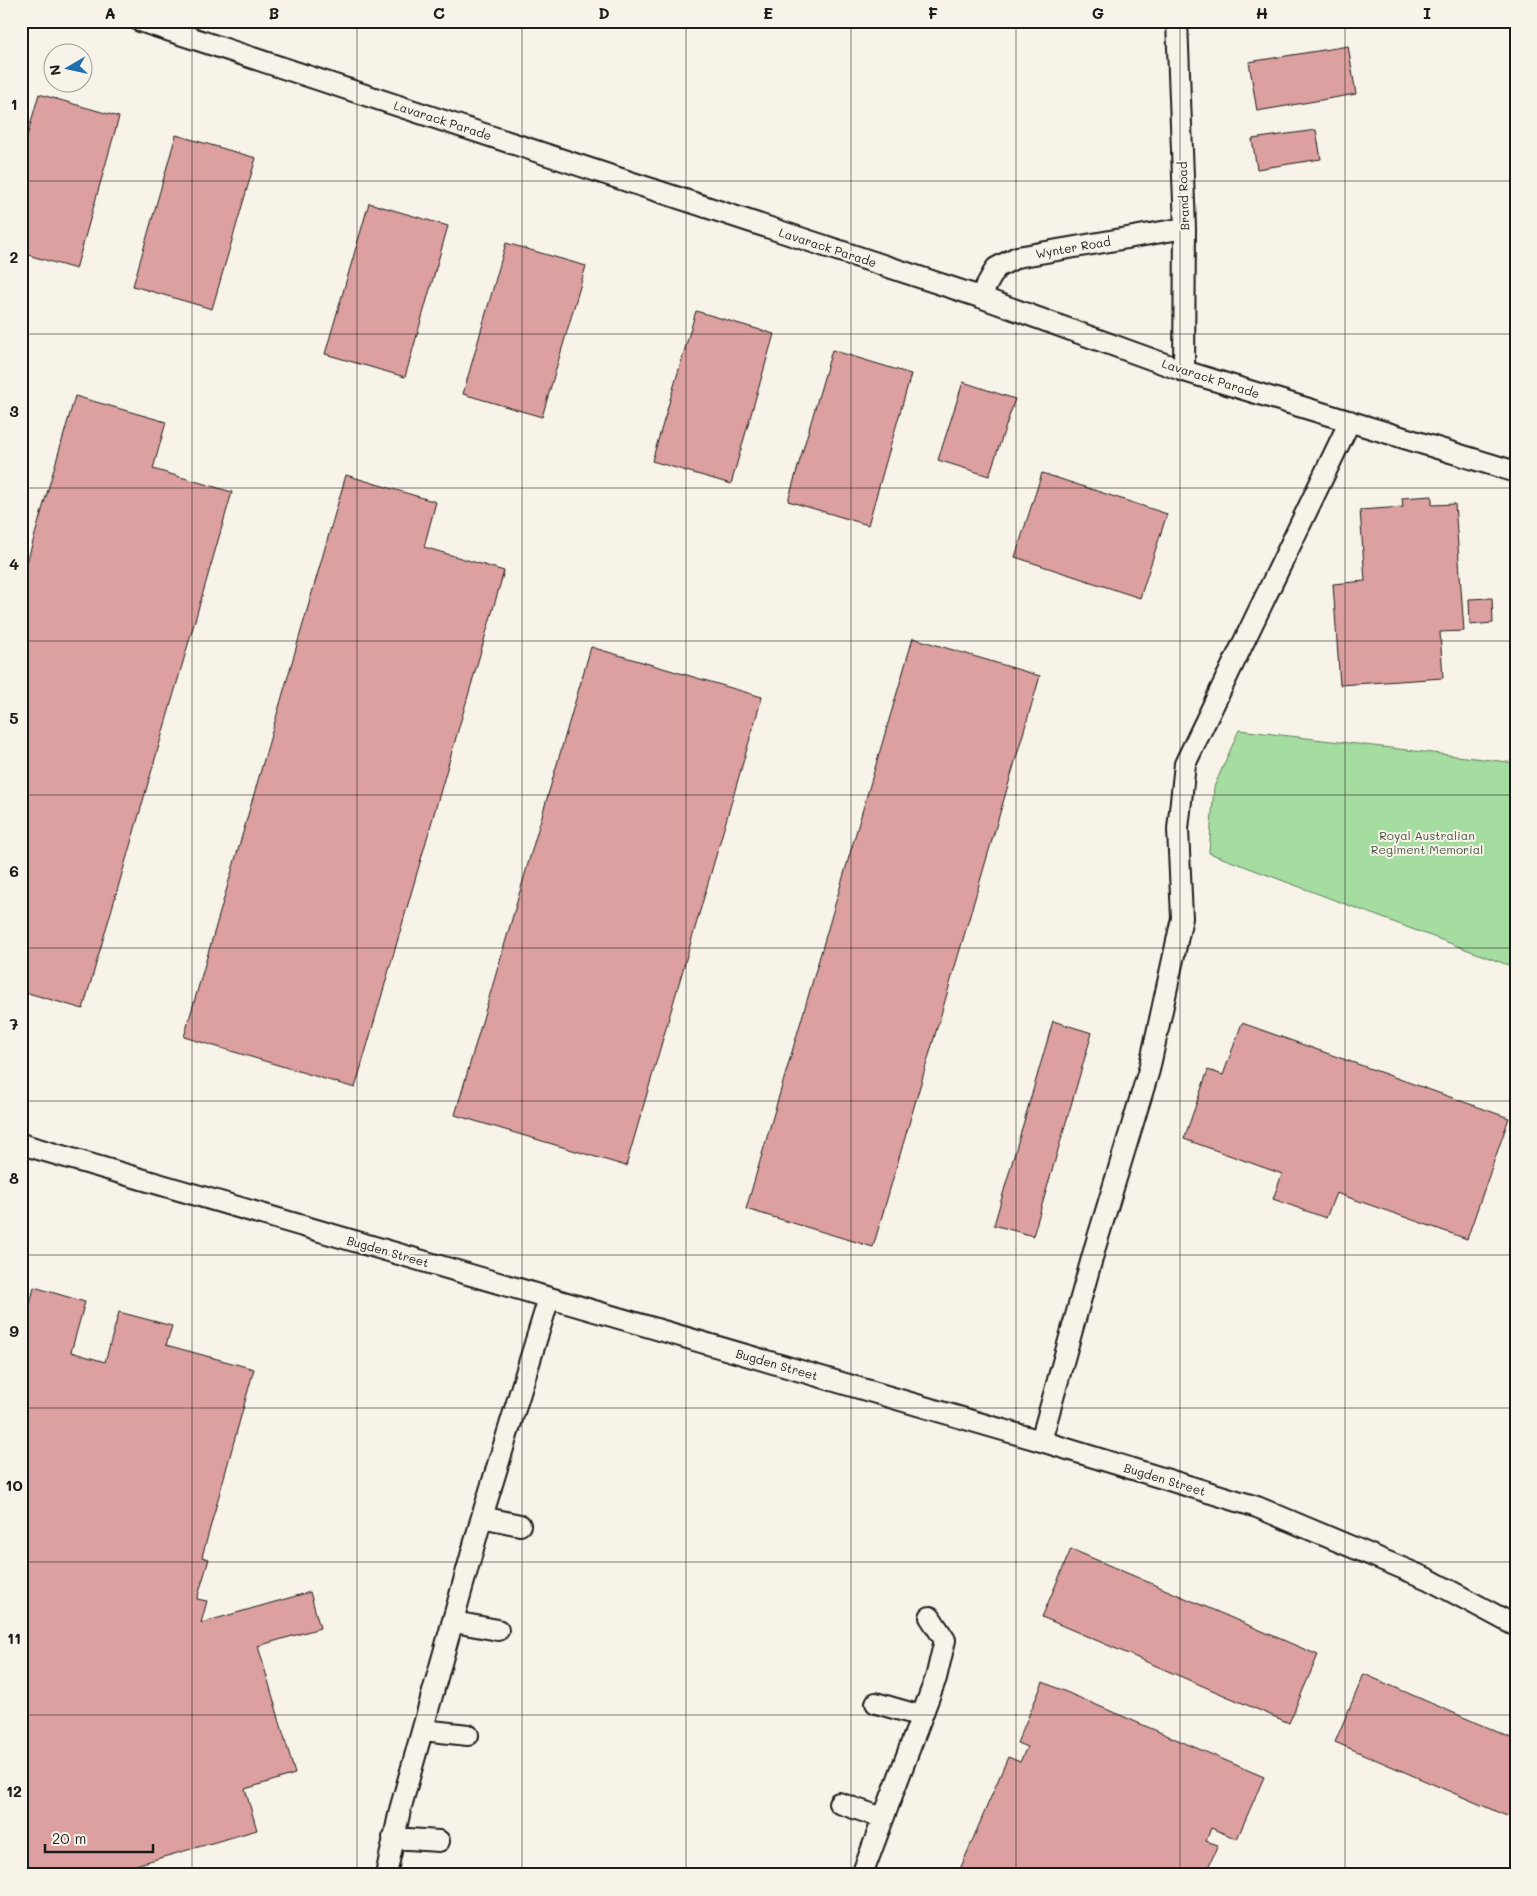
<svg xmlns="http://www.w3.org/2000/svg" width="1537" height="1896" font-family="Mali,sans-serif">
  <rect width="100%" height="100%" fill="#f7f3e8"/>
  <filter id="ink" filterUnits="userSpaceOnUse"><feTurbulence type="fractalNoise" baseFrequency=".02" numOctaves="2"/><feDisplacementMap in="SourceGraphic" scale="10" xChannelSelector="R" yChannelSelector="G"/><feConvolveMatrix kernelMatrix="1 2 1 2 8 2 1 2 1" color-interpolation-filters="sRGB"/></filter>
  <g filter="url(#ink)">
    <!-- green -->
    <path fill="#a5dda1" stroke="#607c5e" d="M1239,730l277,33v205l-307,-115 5,-66z"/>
    <!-- building -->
    <path fill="#dba09f" stroke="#1c1c1c" d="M1348,46l8,48 -99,17 -8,-49z
      M39,94l80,23 -43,152 -55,-16v-96z
      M1316,130l5,29 -64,10 -5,-30z
      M176,135l80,23 -44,151 -79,-23z
      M369,203l79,23 -43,151 -80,-23z
      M506,243l80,23 -44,151 -79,-23z
      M696,311l78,23 -43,150 -79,-23z
      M832,350l79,24 -43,151 -80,-24z
      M963,382l52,17 -26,77 -51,-16z
      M75,396l91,26 -13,47 79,23 -149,517 -62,-18v-408z
      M1042,473l125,41 -27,84 -125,-41z
      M346,475l90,27 -12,45 80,24 -149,517 -171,-51z
      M1432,496v9l23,-1 9,127 -24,1 3,46 -103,7 -7,-101 32,-3 -5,-71 43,-3 -1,-9z
      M1492,598l1,25 -23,2 -1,-26z
      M913,638l127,38 -167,571 -127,-38z
      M591,647l171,50 -136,469 -171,-51z
      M1512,668h4v46z
      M1053,1021l39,12 -59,203 -39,-11z
      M1242,1023l267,95 -42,121 -131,-46 -10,25 -53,-19 9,-25 -98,-35 24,-69 15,5z
      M34,1287l51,15 -14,50 34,10 14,-50 53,14 -6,19 88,24 -52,188 7,2 -12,40 10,2 -6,22 109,-31 10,36 -62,18 37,128 -50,15 12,41 -156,45h-80v-573l9,3z
      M1071,1549l247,106 -29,68 -247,-106z
      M1364,1674l152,66v80l-181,-78z
      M1043,1682l221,95 -27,62 -26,-11 -5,13 12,4 -13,30 -247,-1 50,-117 12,5 7,-15 -10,-4z"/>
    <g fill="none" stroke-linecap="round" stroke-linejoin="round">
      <defs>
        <path id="lane" d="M140,21l840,276 204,74 332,101
          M1177,21l8,207 -1,143
          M980,297l16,-29 21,-11 168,-29
          M21,1144l1020,297 216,66 171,72 88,47
          M1041,1441l55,-197 53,-174 33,-152 -4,-89 7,-65 165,-343
          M482,1517l38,8
          M454,1622l44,8
          M876,1703l45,13
          M423,1730l45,5
          M839,1803l44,15
          M393,1838l46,3
          M386,1875l14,-65 81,-290 68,-222
          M862,1875l74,-197 9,-38 -15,-23"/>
      </defs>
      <!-- lane casing -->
      <use href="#lane" stroke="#1c1c1c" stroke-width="24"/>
      <!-- lane -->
      <use href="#lane" stroke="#f7f3e8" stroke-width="20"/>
    </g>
  </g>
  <!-- grid -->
  <path fill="none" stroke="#1c1c1c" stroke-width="1" stroke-opacity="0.55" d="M192,21v1854M357,21v1854M522,21v1854M686,21v1854M851,21v1854M1016,21v1854M1180,21v1854M1345,21v1854M21,181h1495M21,334h1495M21,488h1495M21,641h1495M21,795h1495M21,948h1495M21,1101h1495M21,1255h1495M21,1408h1495M21,1562h1495M21,1715h1495"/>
  <g text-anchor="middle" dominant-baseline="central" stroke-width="4" stroke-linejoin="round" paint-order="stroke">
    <!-- street labels -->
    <g font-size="12" fill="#1c1c1c" stroke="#f7f3e8">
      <text transform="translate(443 120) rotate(18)">Lavarack Parade</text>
      <text transform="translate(1183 196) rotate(-92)">Brand Road</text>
      <text transform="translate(828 247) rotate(18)">Lavarack Parade</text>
      <text transform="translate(1073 247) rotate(-10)">Wynter Road</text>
      <text transform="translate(1211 378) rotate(18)">Lavarack Parade</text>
      <text transform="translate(388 1251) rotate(16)">Bugden Street</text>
      <text transform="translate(777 1364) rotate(16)">Bugden Street</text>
      <text transform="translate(1165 1479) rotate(17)">Bugden Street</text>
    </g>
    <!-- park labels -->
    <g font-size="12" fill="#455644" stroke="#f7f3e8">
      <text x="1427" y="835">Royal Australian<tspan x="1427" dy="14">Regiment Memorial</tspan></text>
    </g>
  </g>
  <!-- margin -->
  <rect width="1537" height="1896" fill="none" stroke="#f7f3e8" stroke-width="55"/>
  <!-- north arrow -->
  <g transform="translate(68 68) rotate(261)"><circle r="24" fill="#f7f3e8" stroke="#9f9d96"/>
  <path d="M0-4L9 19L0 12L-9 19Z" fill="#1f6fb2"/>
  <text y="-8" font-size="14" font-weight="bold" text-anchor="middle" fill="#1c1c1c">N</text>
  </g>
  <!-- scale -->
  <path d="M45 1844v8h108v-8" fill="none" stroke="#1c1c1c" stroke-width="2.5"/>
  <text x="52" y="1844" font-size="15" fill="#1c1c1c" stroke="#f7f3e8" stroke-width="4" paint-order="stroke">20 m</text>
  <rect x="28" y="28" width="1482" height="1840" fill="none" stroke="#1c1c1c" stroke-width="2"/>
  <g font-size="16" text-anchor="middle" font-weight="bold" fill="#1c1c1c">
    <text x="110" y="19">A</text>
    <text x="274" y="19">B</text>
    <text x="439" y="19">C</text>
    <text x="604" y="19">D</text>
    <text x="768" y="19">E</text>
    <text x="933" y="19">F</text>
    <text x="1098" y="19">G</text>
    <text x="1262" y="19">H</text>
    <text x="1427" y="19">I</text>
    <text x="14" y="110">1</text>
    <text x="14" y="263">2</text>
    <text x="14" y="417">3</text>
    <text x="14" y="570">4</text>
    <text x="14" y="724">5</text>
    <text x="14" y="877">6</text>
    <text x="14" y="1030">7</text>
    <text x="14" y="1184">8</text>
    <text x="14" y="1337">9</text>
    <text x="14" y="1491">10</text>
    <text x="14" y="1644">11</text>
    <text x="14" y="1797">12</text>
  </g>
</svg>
